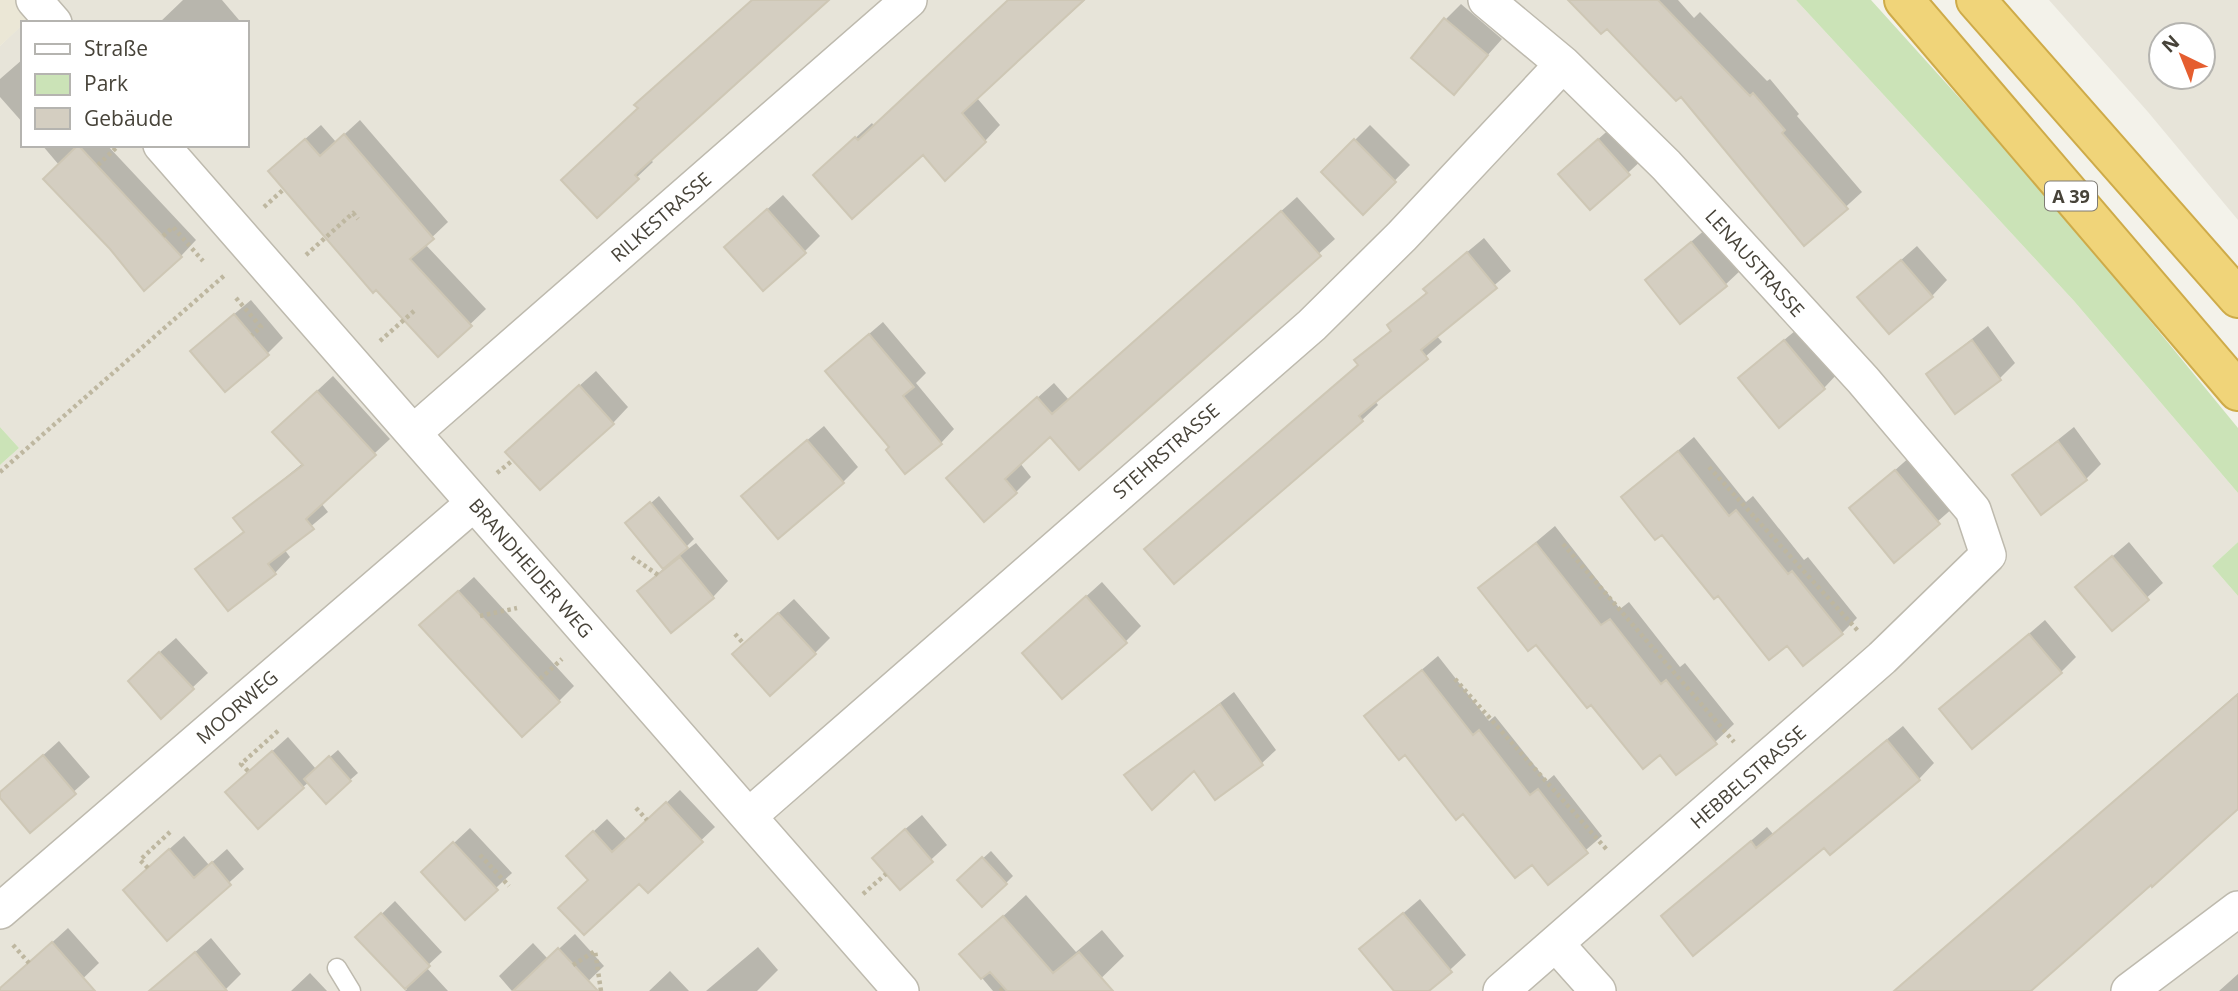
<svg xmlns="http://www.w3.org/2000/svg" width="2238" height="991" font-family="'Open Sans',sans-serif">
  <rect width="100%" height="100%" fill="#f3f2ea"/>
  <!-- residential -->
  <path fill="#e7e4d9" fill-rule="evenodd" d="M57,0h1739l278,301 164,192v49l-26,24 26,30v395h-2238v-526l19,-17 -19,-21v-381l23,-22v121h224v-122h-222z
    M2049,0h189v220l-90,-108zM2161,35h42v42h-42z"/>
  <!-- education -->
  <path fill="#ebe7d6" d="M0,0h15l16,17 -31,29z"/>
  <!-- green -->
  <path fill="#cbe3b7" d="M1796,0h75l176,195 191,233v65l-164,-192z
    M0,427l19,21 -19,17z
    M2238,542v54l-26,-30z"/>
  <!-- shadow -->
  <path fill="#0003" d="M183,0h39l17,20 -3,3h-77z
    M756,0h72l-86,79 -3,-3 -89,83 3,3 -56,53 43,-107 12,-18z
    M1009,0h76l-108,98 23,27 -15,16 -61,12 -93,7 41,-37 2,3z
    M1570,0h108l16,18 6,-6 67,69 3,-2 29,35 -2,2 65,76 -57,52 -124,-150 -74,-67z
    M1461,4l41,35 -48,54 -8,-74z
    M23,59v64l-23,-26v-18z
    M360,120l88,102 -23,22 61,65 -48,46 -152,-199 35,-31 15,17z
    M1370,125l40,40 -47,48 -40,-41z
    M1614,125l30,33 -54,50 -14,-49z
    M42,145h65l89,95 -15,16 -122,-91z
    M783,195l37,41 -15,15 -63,-19z
    M1297,197l38,42 -255,229 -30,-33 -30,28 11,14 -15,15 -52,-29 90,-80 15,17z
    M1707,228l34,42 -16,15 -78,-5z
    M1484,238l27,33 -75,64 6,7 -67,59 3,4 -16,15 -188,162 -28,-33 214,-185 -3,-4 35,-31 -3,-3 39,-35 -2,-2 15,-15z
    M1917,246l30,34 -15,16 -73,1z
    M251,300l32,38 -16,16 -59,-18z
    M883,322l43,51 -10,10 38,46 -13,14 -49,4 -51,-89z
    M1801,326l38,46 -15,16 -68,-25z
    M1988,326l27,37 -15,15 -72,-4z
    M596,371l32,36 -15,16 -90,13z
    M333,376l57,63 -69,64 7,9 -44,37 6,8 -15,16 -78,-3 48,-40 -9,-12 67,-55 -13,-47z
    M824,426l34,41 -15,15 -84,-1z
    M2074,427l27,37 -15,15 -72,-4z
    M1694,437l52,65 7,-6 51,64 4,-3 49,61 -15,15 -55,11 -69,-51 -55,-61 -40,-35z
    M1911,456l43,51 -60,53 -43,-51z
    M659,496l35,43 -8,8 2,2 8,-6 32,38 -15,16 -73,-6 24,-23 -36,-45z
    M1555,526l65,83 9,-7 51,65 5,-4 49,61 -19,18 -55,11 -68,-51 -55,-60 -57,-53z
    M2129,542l34,41 -51,46 -35,-42z
    M474,577l100,109 -15,15 -122,-91z
    M1102,582l39,44 -15,15 -86,-3z
    M794,599l36,39 -15,15 -65,-14z
    M2045,620l31,37 -15,15 -120,37z
    M176,638l32,35 -16,15 -47,-23z
    M1438,656l51,65 6,-5 52,65 7,-6 48,61 -53,46 -17,-20 -68,-51 -97,-95z
    M1234,692l42,58 -14,13 -47,34 -21,-29 -68,8z
    M2238,693v117l-208,181h-135z
    M1903,726l31,37 -15,16 -95,66 -161,71 104,-89 6,7z
    M288,737l28,32 22,-19 20,23 -32,28 -17,-19 -6,5 -76,5z
    M59,741l31,36 -60,54 -30,-37z
    M680,790l35,37 -67,64 -9,-10 -58,-38 26,-24 20,21z
    M922,815l25,30 -47,43 -10,-46z
    M470,828l42,45 -47,44 -26,-60z
    M184,836l25,29 18,-16 17,20 -77,70 -28,-63z
    M991,851l22,25 -7,7 -39,-10z
    M1026,895l50,57 26,-22 22,26 -36,35h-95l-31,-37z
    M1420,899l46,56 -39,36h-31l-35,-42z
    M395,901l47,51 -16,15 22,24h-43l2,-2 -49,-52z
    M68,928l31,35 -29,28h-55l9,-23z
    M575,934l29,32 -26,25h-66l-13,-15 34,-33 15,16z
    M211,938l30,36 -17,17h-73z
    M758,947l20,23 -21,21h-51z
    M670,971l19,20h-40z
    M310,973l17,18h-36z
    M2238,974v17h-19z"/>
  <!-- building -->
  <path fill="#d4cec1" stroke="#cec7b5" stroke-width="2" d="M752,0h77l-194,175 4,4 -42,39 -36,-38 77,-72 -4,-3z
    M1008,0h76l-122,113 24,29 -41,39 -22,-26 -71,64 -39,-44 42,-38 3,3z
    M1568,0h90l92,96 3,-3 32,37 -3,3 66,76 -44,37 -123,-149 -5,4 -69,-72 -6,5z
    M1444,18l44,37 -34,40 -43,-37z
    M344,134l90,105 -24,20 62,67 -34,31 -62,-67 -3,3 -105,-122 37,-32 15,17z
    M1354,139l42,43 -33,33 -42,-43z
    M1598,139l32,36 -40,35 -32,-36z
    M78,145l104,112 -38,34 -34,-42 -67,-70z
    M767,209l39,44 -43,38 -39,-44z
    M1281,211l40,45 -242,214 -29,-33 -45,42 12,14 -33,29 -38,-44 91,-81 15,17z
    M1691,242l36,44 -47,38 -35,-44z
    M1467,252l30,36 -76,62 7,9 -69,57 4,5 -189,163 -30,-35 214,-184 -4,-5 37,-29 -4,-6 40,-32 -4,-4z
    M1901,260l32,37 -44,37 -32,-37z
    M234,314l35,41 -44,37 -35,-41z
    M869,334l45,53 -11,9 39,48 -37,30 -19,-24 3,-3 -64,-76z
    M1784,340l41,49 -46,39 -41,-50z
    M1972,340l29,40 -46,34 -29,-40z
    M579,385l35,39 -74,66 -35,-38z
    M317,391l59,64 -70,64 8,10 -46,35 8,10 -48,37 -33,-42 49,-37 -11,-14 70,-53 -31,-33z
    M807,440l37,43 -66,56 -37,-43z
    M2058,441l29,39 -46,35 -29,-40z
    M1678,451l51,65 7,-6 52,64 4,-3 51,63 -40,32 -16,-20 -18,14 -51,-64 -4,3 -52,-64 -7,5 -34,-43z
    M1895,470l45,54 -46,39 -45,-55z
    M650,502l38,46 -25,21 -38,-46z
    M1536,543l65,82 9,-6 51,65 5,-4 51,64 -41,31 -16,-20 -17,14 -52,-64 -4,3 -51,-63 -8,6 -50,-63z
    M2112,556l37,44 -37,31 -37,-44z
    M680,557l34,41 -43,35 -34,-42z
    M458,591l102,111 -38,35 -103,-112z
    M1086,596l41,47 -65,56 -40,-46z
    M778,613l38,41 -46,42 -38,-42z
    M2029,634l33,39 -90,76 -33,-40z
    M159,652l35,37 -33,30 -33,-38z
    M1422,670l51,65 6,-5 51,65 8,-6 50,64 -40,32 -16,-20 -17,13 -52,-64 -7,6 -51,-65 -6,5 -35,-44z
    M2238,694v115l-86,78 -1,-2 -120,106h-137z
    M1220,704l43,61 -48,35 -21,-29 -42,39 -28,-35z
    M1887,740l33,40 -90,75 -6,-7 -131,108 -32,-40 90,-75 5,7z
    M272,751l32,37 -46,41 -33,-37z
    M43,755l33,39 -46,39 -30,-35v-6z
    M329,756l22,25 -25,23 -22,-25z
    M666,802l37,40 -55,51 -9,-9 -55,51 -26,-27 30,-28 -22,-24 27,-25 19,21z
    M905,829l28,33 -33,28 -28,-32z
    M453,842l45,48 -33,30 -44,-48z
    M169,849l25,29 18,-16 19,23 -64,56 -44,-51z
    M982,857l25,27 -25,23 -25,-27z
    M381,913l49,53 -25,23 -50,-52z
    M1403,913l49,59 -23,19h-35l-35,-42z
    M1003,916l50,57 26,-21 34,39h-106l-17,-19 -9,7 -22,-25z
    M52,942l43,49h-95v-3z
    M558,948l40,43h-85z
    M195,952l32,39h-78z"/>
  <g fill="none" stroke-linecap="round" stroke-linejoin="round">
    <defs>
      <path id="lane" d="M337,968l14,23"/>
      <path id="street" d="M34,0l20,23
        M1486,0l77,64 103,101 197,215 110,130 15,45 -106,103 -381,333
        M161,145l740,846
        M413,433l496,-433
        M749,816l563,-491 90,-89 161,-172
        M0,911l474,-408
        M1556,944l42,47
        M2129,991l109,-82"/>
      <path id="highway" d="M1904,0l334,391
        M1976,0l262,298"/>
    </defs>
    <!-- lane casing -->
    <use href="#lane" stroke="#bebaae" stroke-width="21"/>
    <!-- street casing -->
    <use href="#street" stroke="#bebaae" stroke-width="38"/>
    <!-- highway casing -->
    <use href="#highway" stroke="#ceab49" stroke-width="42"/>
    <!-- path -->
    <path stroke="#beb7a0" stroke-width="4.5" stroke-dasharray="3.5 3.5" stroke-linecap="butt" d="M98,165l21,-20
      M264,207l20,-18
      M163,236l10,-9 30,34
      M306,255l47,-42 5,6
      M236,298l25,29 -9,8
      M380,341l34,-30
      M1709,467l150,165
      M0,472l226,-198
      M497,473l16,-13
      M1563,544l171,198
      M632,557l26,18
      M480,616l37,-8
      M735,634l8,9
      M540,679l22,-20
      M1455,679l153,172
      M248,771l-7,-7 38,-34
      M636,808l11,12
      M480,855l29,31
      M148,868l-8,-8 30,-28
      M863,894l23,-20
      M13,945l16,18
      M573,965l22,-14 6,40
      M1000,991l4,-3"/>
    <!-- lane -->
    <use href="#lane" stroke="#fff" stroke-width="18"/>
    <!-- street -->
    <use href="#street" stroke="#fff" stroke-width="35"/>
    <!-- highway -->
    <use href="#highway" stroke="#f0d479" stroke-width="38"/>
  </g>
  <g text-anchor="middle" dominant-baseline="central" stroke-width="6" stroke-linejoin="round" paint-order="stroke">
    <!-- shield labels -->
    <rect fill="#fff" stroke="#7e7b74" stroke-width="2" x="2045" y="181.5" width="52" height="29" rx="5"/>
    <g font-size="18" font-weight="bold" fill="#474339">
      <text x="2071" y="196">A 39</text>
    </g>
    <!-- street labels -->
    <g font-size="19" fill="#474339" stroke="#fff">
      <text transform="translate(661 217) rotate(-41)">RILKESTRASSE</text>
      <text transform="translate(1755 263) rotate(48)">LENAUSTRASSE</text>
      <text transform="translate(1166 451) rotate(-41)">STEHRSTRASSE</text>
      <text transform="translate(531 568) rotate(49)">BRANDHEIDER WEG</text>
      <text transform="translate(237 707) rotate(-41)">MOORWEG</text>
      <text transform="translate(1748 777) rotate(-41)">HEBBELSTRASSE</text>
    </g>
  </g>
  <!-- legend -->
  <rect x="21" y="21" width="228" height="126" fill="#ffffff" stroke="#b5b4b0" stroke-width="2"/>
  <rect x="35" y="44" width="35" height="10" fill="#ffffff" stroke="#b5b4b0" stroke-width="2"/>
  <text x="84" y="56" font-size="21" fill="#474339">Straße</text>
  <rect x="35" y="74" width="35" height="21" fill="#cbe3b7" stroke="#b5b4b0" stroke-width="2"/>
  <text x="84" y="91" font-size="21" fill="#474339">Park</text>
  <rect x="35" y="108" width="35" height="21" fill="#d4cec1" stroke="#b5b4b0" stroke-width="2"/>
  <text x="84" y="126" font-size="21" fill="#474339">Gebäude</text>
  <!-- north arrow -->
  <g transform="translate(2182 56) rotate(317)"><circle r="33" fill="#ffffff" stroke="#b5b4b0" stroke-width="2"/>
  <path d="M0-5L12 26L0 18L-12 26Z" fill="#e55e30"/>
  <text y="-10" font-size="19" font-weight="bold" text-anchor="middle" fill="#474339">N</text>
  </g>
</svg>
